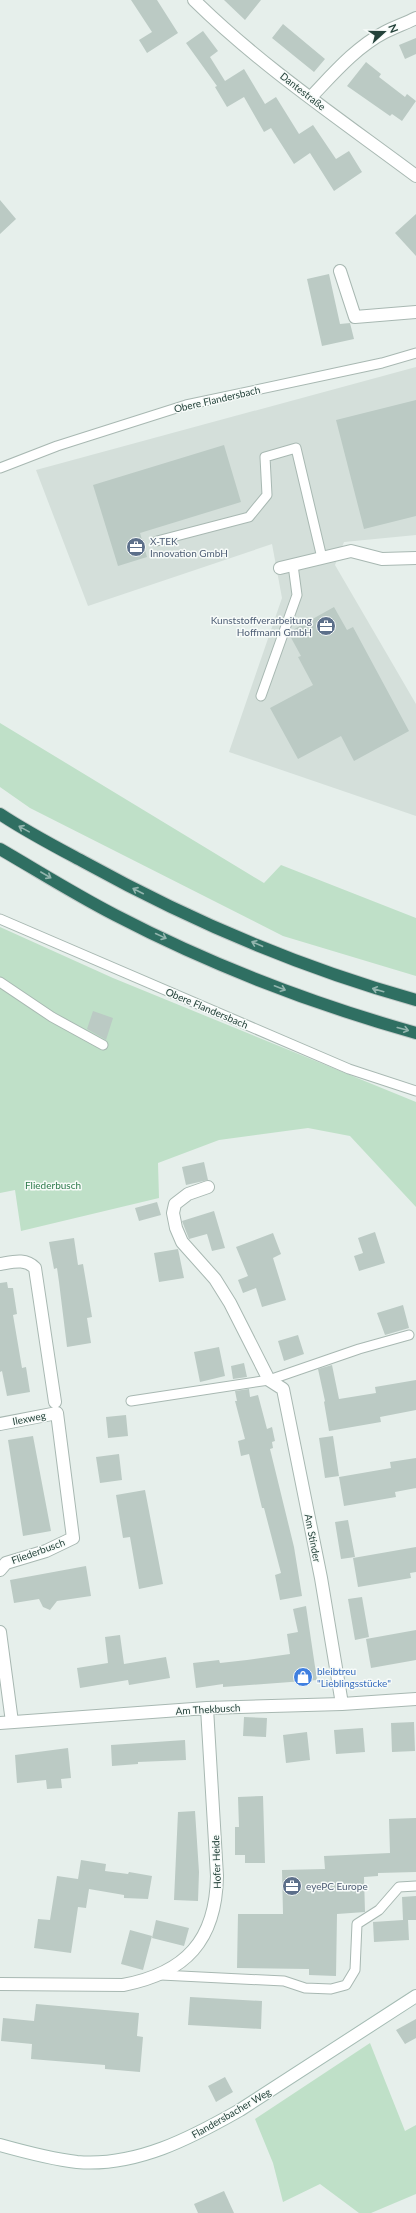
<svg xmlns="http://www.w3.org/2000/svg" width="416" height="2213" font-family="Lato,sans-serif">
  <rect width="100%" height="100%" fill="#e6efeb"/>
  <!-- built -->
  <path fill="#d4dfda" d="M416,367v168l-72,7 -9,23 81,139v112l-187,-64 53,-154 -10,-54 -184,62 -52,-136z"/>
  <!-- green -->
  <path fill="#bfe0c8" d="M0,723l264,160 17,-18 135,53v58l-133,-40 -253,-128 -30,-21z
    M0,927l113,51 303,124v105l-66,-71 -42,-8 -89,12 -61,23 1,35 -138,33 -6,-41 -15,3z
    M370,2043l35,88 11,-6v69l-45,19h-12l-39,-29 -37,18 -10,-39 -18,-44z"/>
  <!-- building -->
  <path fill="#bbcac4" d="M131,0h26l21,33 -31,20 -8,-13 13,-8z
    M224,0h37l-16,20z
    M283,24l42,35 -11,13 -42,-34z
    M203,31l15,20 -8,6 15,24 19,-12 21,35 11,-7 23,37 14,-9 23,34 13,-8 13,21 -28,19 -24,-38 -16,11 -23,-36 -7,4 -20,-35 -17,10 -12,-20 2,-1 -31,-43z
    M416,38v16l-11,5 -6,-14z
    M366,62l15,12 -2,3 26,20 2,-3 9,7 -14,20 -10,-7 -2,2 -43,-30z
    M0,200l16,19 -16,15z
    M416,214v42l-21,-23z
    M329,274l11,50 10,-1 4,16 -32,7 -15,-67z
    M416,400v116l-52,13 -28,-109z
    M224,445l17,57 -101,31 7,24 -29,9 -25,-81z
    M334,607l13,23 6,-3 56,104 -55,30 -13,-25 -43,23 -28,-51 43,-23 -15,-28 3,-1 -12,-22 2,-3z
    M93,1011l20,7 -7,22 -19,-11z
    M204,1162l4,18 -22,5 -4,-18z
    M157,1202l4,13 -22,6 -4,-13z
    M214,1211l11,37 -13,3 -5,-17 -18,5 -7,-18z
    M375,1232l10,31 -26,8 -5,-15 9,-3 -5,-15z
    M273,1233l8,21 -8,4 13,42 -24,7 -6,-19 -13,5 -5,-13 10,-4 -12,-29z
    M74,1238l4,27 5,-1 9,53 -5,1 4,25 -24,4 -8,-65 -2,-14 -3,1 -5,-27z
    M178,1249l6,29 -25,4 -5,-29z
    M7,1282l1,6h5l4,26 -4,1 9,53 4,-1 4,25 -23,4 -5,-25 -2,1v-89z
    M403,1305l6,23 -24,7 -8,-22z
    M298,1335l6,19 -20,7 -6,-20z
    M219,1347l6,29 -25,6 -6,-30z
    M244,1363l3,14 -14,2 -2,-13z
    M332,1365l7,34 37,-6 -1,-6 41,-7v30l-36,7 1,5 -52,9 -5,-29 1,-1 -7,-32z
    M249,1389l1,8 8,-2 9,34 5,-2 3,14 -3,1 1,6 -3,1 24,98 8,49 -22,4 -5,-25 6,-2 -17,-65h-2l-13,-54 -8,2 -3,-15 7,-2 -10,-38h2l-2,-10z
    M126,1415l2,21 -20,2 -2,-21z
    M33,1436l18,95 -28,5 -15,-96z
    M333,1436l6,40 -14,2 -6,-40z
    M119,1454l3,26 -22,3 -4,-26z
    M416,1458v30l-21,4 1,5 -52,9 -5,-29 52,-9 -1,-6z
    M145,1490l18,94 -24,5 -9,-52 -7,1 -7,-43z
    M348,1520l7,37 -14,2 -6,-37z
    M416,1547v25l-6,1 1,5 -53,9 -5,-29z
    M86,1566l5,30 -34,5 -7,9 -7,-3 -4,-8 -25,4 -4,-23z
    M362,1597l7,40 -14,3 -7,-41z
    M306,1606l11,74 -94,7v-3l-27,4 -3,-25 26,-3 1,3 27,-3 43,-6 -3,-20 11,-2 -5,-23z
    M416,1630v30l-45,8 -5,-29z
    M120,1635l4,29 42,-7 4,21 -41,7 -1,-5 -48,8 -3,-20 31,-5 -3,-26z
    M244,1717l23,1 -1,19 -23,-1z
    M414,1722l1,29 -23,1 -1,-29z
    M363,1728l2,24 -29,2 -2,-24z
    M307,1732l3,28 -24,3 -3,-28z
    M185,1740l1,20 -48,2v2l-26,2 -1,-21z
    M68,1748l3,30 -10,1 1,9 -15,1 -1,-9 -29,3 -2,-28z
    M263,1796l2,67h-20v-8h-10v-28h4l-1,-30z
    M195,1811l4,61 -1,29 -24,-1 4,-88z
    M416,1818v54l-38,1v3l-14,1 1,35 -28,2 -1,62 -27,-1v-6l-72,-1 1,-54h45l-1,-44 43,-1 -1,-13 66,-3 -1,-34z
    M81,1860l25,4 -1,7 23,3 1,-2 23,4 -4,23 -24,-1v-3l-35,-6 -3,19 -8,-1 -7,46 -37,-5 4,-29 12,1 7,-44 21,3z
    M416,1896v24h-8l1,20 -35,2 -1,-20 30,-2 -1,-23z
    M156,1920l33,8 -5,18 -32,-8z
    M130,1930l22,6 -9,34 -22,-6z
    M190,1997l72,4 -1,28 -73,-4z
    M36,2004l103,9 -2,23 6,1 -3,35 -35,-3v-4l-74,-6 1,-15 -31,-3 2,-23 31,3z
    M416,2019v19l-11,6 -9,-14z
    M225,2077l8,15 -17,10 -8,-16z
    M224,2191l10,22h-36l-4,-9z"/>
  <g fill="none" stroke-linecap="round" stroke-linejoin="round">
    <defs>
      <path id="service" d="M0,468l57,-22 129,-41 196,-42 34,-10
        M157,541l92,-24 18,-22 -2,-38 31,-9 26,110
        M261,696l36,-101 -4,-30
        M0,919l349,150 67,22
        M0,982l52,35 51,28
        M131,1401l138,-21 90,-31 50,-14
        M161,1975l123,6 21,7 26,1 15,-4 9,-15 2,-46 22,-14 20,-23 17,-1"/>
      <path id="minor" d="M194,0c67,66 147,120 222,176
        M311,97c22,-23 45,-50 74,-65 10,-5 21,-9 31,-14
        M340,271l15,46 61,-5
        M280,568l71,-17 31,8 34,-1
        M208,1187l-20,7 -13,10 -2,9 3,15 6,14 33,37 15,24 39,77 14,9 38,189 21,126
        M0,1264c13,-2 25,-6 35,4l20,134
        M0,1424l57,-11 16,125 -27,13 -40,12 -6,7
        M0,1632l12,90
        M0,1723l207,-15 135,-4 74,-5
        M0,1984l123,1c63,-12 93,-45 94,-109l-10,-168"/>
      <path id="secondary" d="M0,2145c25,7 51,14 77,17 59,5 114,-24 163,-52l176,-114"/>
      <path id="motorway" d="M0,814c27,18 56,33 84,48 105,58 217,106 332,138
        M0,849c38,22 76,46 115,66 96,50 198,89 301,118"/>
    </defs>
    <!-- service casing -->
    <use href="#service" stroke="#a8b8b2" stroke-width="11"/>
    <!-- minor casing -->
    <use href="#minor" stroke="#a8b8b2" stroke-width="14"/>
    <!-- secondary casing -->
    <use href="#secondary" stroke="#a4bbb3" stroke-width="14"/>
    <!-- motorway casing -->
    <use href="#motorway" stroke="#c2cac8" stroke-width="14"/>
    <!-- service -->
    <use href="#service" stroke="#fff" stroke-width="9"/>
    <!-- minor -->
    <use href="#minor" stroke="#fff" stroke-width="12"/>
    <!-- secondary -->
    <use href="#secondary" stroke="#fff" stroke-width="12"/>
    <!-- motorway -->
    <use href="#motorway" stroke="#2f6f62" stroke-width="12"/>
  </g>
  <!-- one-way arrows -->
  <defs><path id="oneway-shaft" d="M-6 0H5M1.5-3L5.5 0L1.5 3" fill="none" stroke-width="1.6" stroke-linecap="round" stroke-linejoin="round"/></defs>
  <g stroke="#93b5ae">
    <use href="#oneway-shaft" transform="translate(24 829) rotate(-151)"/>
    <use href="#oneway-shaft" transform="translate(46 875) rotate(30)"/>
    <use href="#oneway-shaft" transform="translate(138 891) rotate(-153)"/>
    <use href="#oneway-shaft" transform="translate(161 936) rotate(25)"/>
    <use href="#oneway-shaft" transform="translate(257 944) rotate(-157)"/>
    <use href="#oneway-shaft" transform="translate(280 988) rotate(21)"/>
    <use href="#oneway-shaft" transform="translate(378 990) rotate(-164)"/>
    <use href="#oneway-shaft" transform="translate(403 1029) rotate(15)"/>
  </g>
  <!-- icons -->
  <defs>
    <symbol id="office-disc" viewBox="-11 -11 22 22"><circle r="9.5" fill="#5c6f8a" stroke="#f7fbf9"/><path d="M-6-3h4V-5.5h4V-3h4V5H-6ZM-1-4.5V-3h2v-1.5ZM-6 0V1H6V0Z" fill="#fff"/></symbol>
    <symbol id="shop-disc" viewBox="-11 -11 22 22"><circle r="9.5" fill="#3f7fe0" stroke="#f7fbf9"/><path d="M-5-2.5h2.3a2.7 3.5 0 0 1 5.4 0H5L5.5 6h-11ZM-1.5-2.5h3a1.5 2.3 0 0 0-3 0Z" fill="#fff"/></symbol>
  </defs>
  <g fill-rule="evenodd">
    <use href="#office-disc" x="125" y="536" width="22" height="22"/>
    <use href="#office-disc" x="315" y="615" width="22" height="22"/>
    <use href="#shop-disc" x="292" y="1666" width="22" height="22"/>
    <use href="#office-disc" x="281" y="1875" width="22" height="22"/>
  </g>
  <g text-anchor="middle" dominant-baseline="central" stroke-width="3" stroke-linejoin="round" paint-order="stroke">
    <!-- street labels -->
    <g font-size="10" fill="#24423a" stroke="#f7fbf9">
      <text transform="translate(303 91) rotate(38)">Dantestraße</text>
      <text transform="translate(217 399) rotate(-13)">Obere Flandersbach</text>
      <text transform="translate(207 1008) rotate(23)">Obere Flandersbach</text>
      <text transform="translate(29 1418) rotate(-11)">Ilexweg</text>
      <text transform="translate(313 1538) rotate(79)">Am Stinder</text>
      <text transform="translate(38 1551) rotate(-20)">Fliederbusch</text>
      <text transform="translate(208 1709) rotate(-3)">Am Thekbusch</text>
      <text transform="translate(216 1862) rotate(-92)">Hofer Heide</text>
      <text transform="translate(231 2113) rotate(-30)">Flandersbacher Weg</text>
    </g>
    <!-- service labels -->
    <g font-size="10" fill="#4e5e75" stroke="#f7fbf9" text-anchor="start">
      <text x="150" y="541">X-TEK<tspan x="150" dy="12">Innovation GmbH</tspan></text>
      <text x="312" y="620" text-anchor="end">Kunststoffverarbeitung<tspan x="312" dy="12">Hoffmann GmbH</tspan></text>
      <text x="306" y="1886">eyePC Europe</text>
    </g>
    <!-- park labels -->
    <g font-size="10" fill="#2d7a4b" stroke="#f7fbf9">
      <text x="53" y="1185">Fliederbusch</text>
    </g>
    <!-- shop labels -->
    <g font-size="10" fill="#366cbe" stroke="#f7fbf9" text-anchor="start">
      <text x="317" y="1671">bleibtreu<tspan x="317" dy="12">"Lieblingsstücke"</tspan></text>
    </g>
  </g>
  <!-- north arrow -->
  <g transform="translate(384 32) rotate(69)" stroke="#f7fbf9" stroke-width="3" paint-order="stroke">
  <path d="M0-3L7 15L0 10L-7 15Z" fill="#24423a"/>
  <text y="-6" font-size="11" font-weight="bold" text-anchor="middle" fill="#24423a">N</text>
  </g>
</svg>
